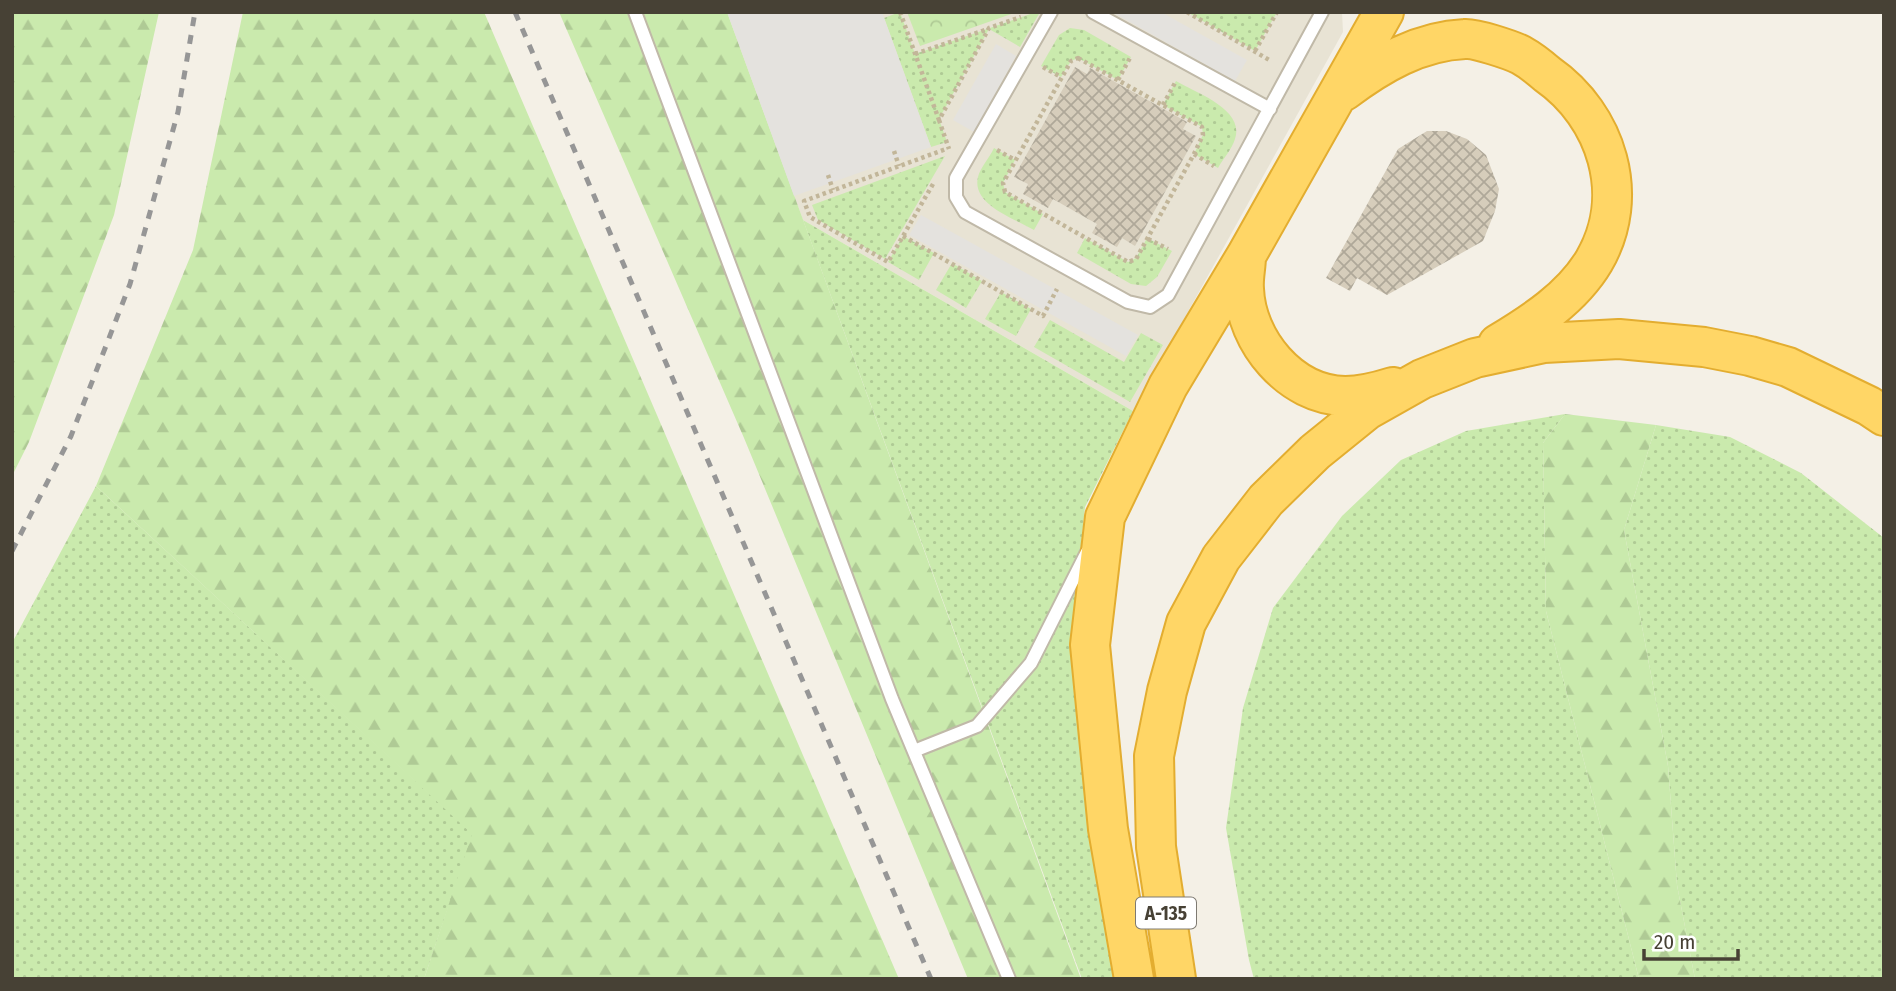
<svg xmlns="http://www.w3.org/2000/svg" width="1896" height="991" font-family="'Fira Sans Condensed',sans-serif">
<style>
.residential{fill:#e8e3d4}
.grass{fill:url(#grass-dots)}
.forest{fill:url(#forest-firs)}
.park{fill:url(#park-crowns)}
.parking{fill:#e4e2de}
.building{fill:url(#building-cross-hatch)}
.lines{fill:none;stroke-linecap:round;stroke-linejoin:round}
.lane-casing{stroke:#c0b9a8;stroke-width:16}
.highway-casing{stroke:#e3ad30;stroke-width:42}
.path{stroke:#c2b699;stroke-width:4.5;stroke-dasharray:3.5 3.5;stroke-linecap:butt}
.lane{stroke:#fff;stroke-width:12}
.highway{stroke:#ffd666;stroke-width:38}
.rail{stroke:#969696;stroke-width:5;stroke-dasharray:9 9;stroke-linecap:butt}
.labels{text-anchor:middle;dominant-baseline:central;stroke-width:6;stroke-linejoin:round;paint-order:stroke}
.shield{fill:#fff;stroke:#7e7a72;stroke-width:2}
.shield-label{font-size:19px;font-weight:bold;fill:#474135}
</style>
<defs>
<pattern id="grass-dots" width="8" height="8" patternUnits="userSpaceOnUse" patternTransform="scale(1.75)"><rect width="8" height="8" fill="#caeaad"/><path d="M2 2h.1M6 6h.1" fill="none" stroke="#afca95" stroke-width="1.8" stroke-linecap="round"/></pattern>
<pattern id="forest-firs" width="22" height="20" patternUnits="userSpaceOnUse" patternTransform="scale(1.75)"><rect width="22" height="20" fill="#caeaad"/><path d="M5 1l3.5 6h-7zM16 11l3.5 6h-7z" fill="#afca95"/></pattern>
<pattern id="park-crowns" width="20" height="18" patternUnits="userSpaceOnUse" patternTransform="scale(1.75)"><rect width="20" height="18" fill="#caeaad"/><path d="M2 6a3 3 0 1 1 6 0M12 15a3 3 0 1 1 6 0" fill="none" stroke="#afca95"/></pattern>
<pattern id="building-cross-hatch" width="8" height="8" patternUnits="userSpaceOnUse" patternTransform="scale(1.75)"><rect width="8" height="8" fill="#d6cdbb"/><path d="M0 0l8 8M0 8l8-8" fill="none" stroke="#afa899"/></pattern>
</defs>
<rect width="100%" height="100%" fill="#f4f0e6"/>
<!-- residential -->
<path class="residential" d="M727 12H1342L1343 32 1133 411 803 220Z"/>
<!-- grass -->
<path class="grass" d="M900 12 915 54 1036 12H1040L1020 47 989 29 939 119 947 142 931 147 884 18Z
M1187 12H1277L1255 51Z
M1070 28 1084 30 1131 57 1118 80 1078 58 1071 61 1061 77 1041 66 1059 35Z
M1176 81C1196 93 1245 109 1235 139 1232 149 1223 159 1218 168L1194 154 1203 135 1202 127 1163 105Z
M994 148 1015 160 1003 183 1005 192 1043 214 1034 230C1016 219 971 205 978 177 980 168 990 157 994 148Z
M945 156 885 259 818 220 812 205Z
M803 220 1133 411 1085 507 1071 642 1092 835 1117 979H1082Z
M903 236 934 253 919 280 888 262Z
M1085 238 1128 262 1136 258 1147 238 1172 251 1157 277 1146 286 1131 284 1077 253Z
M952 263 982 281 966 308 936 290Z
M1001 292 1031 309 1016 336 985 319Z
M1050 320 1124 362 1141 333 1163 345 1130 402 1034 347Z
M1565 414 1543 443 1546 611 1639 979H1254L1249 960 1226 828 1243 708 1273 608 1342 516 1401 460 1466 431Z
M1656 425 1730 437 1801 473 1884 538V979H1695L1677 885 1668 766 1624 530Z
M96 486 473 834 424 979H12V643Z"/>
<!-- forest -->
<path class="forest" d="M12 12H159L114 215 29 442 12 476Z
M243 12H484L899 979H424L472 834 96 486 193 250Z
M559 12H727L1081 979H968L744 438Z
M1565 414 1656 425 1624 530 1668 766 1677 885 1695 979H1639L1546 611 1543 443Z"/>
<!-- park -->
<path class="park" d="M907 12H1017L920 46Z"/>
<!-- parking -->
<path class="parking" d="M727 12H882L931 147 794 196Z
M1112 12H1161L1247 60 1235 81Z
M996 44 1016 56 974 132 953 120Z
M921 215 1138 335 1126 356 909 235Z"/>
<!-- building -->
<path class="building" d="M1075 67 1087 74 1090 68 1187 122 1183 129 1196 136 1135 246 1122 238 1117 247 1092 233 1097 224 1053 199 1048 208 1023 194 1028 184 1014 177Z
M1427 131H1446L1467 139 1486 155 1499 189 1495 211 1483 241 1387 295 1357 278 1350 291 1326 278 1398 149Z"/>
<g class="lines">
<!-- lane casing -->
<g class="lane-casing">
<path id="lane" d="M635 12 892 699 1009 979
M1051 12 956 178V197L965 212 1128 302 1150 307 1168 295 1322 12
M1093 12 1270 109
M914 751 977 726 1031 663 1087 552"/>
</g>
<!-- highway casing -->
<g class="highway-casing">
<path id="highway" d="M1344 91C1380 64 1419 41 1465 39 1475 38 1511 50 1521 55 1530 60 1539 67 1547 74 1607 116 1632 196 1594 261 1572 298 1533 323 1498 344
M1246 256C1246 267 1243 278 1244 289 1246 341 1290 395 1345 396 1362 396 1377 392 1393 387
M1134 979 1108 829 1090 645 1105 517 1168 386 1246 256 1384 12
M1176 979 1156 847 1154 756 1167 691 1186 623 1221 558 1266 500 1315 452 1367 410 1422 379 1475 358 1544 343 1619 339 1704 347 1750 356 1788 367 1869 406 1884 416"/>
</g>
<!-- path -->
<path class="path" d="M900 12 939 120 989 28 1021 17
M1187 12 1271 61
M1255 51 1277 12
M915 54 988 29
M1078 58 1202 127 1203 135 1194 154 1136 259 1128 262 1005 192 1003 183 1071 61Z
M1043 67 1061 77
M1118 80 1131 56
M1163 105 1176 81
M939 120 949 149
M997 150 1015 160
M894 151 899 166
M1194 154 1214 166
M828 175 833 190
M933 184 888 262 810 217 804 201 946 149
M903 236 1043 316 1057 289
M1148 239 1168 249"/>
<!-- lane -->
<use href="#lane" class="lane"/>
<!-- highway -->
<use href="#highway" class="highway"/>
<!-- rail -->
<path class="rail" d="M515 12 931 979
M12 551 71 436 130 284 178 112 195 12"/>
</g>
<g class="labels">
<!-- shield labels -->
<rect class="shield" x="1136" y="897.5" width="60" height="31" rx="5"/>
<g class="shield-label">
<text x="1166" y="913">А-135</text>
</g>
</g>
<!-- border -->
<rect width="1896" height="991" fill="none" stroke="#474135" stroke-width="28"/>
<!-- scale -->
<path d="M1644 949v10h94v-10" fill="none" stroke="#474135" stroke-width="3.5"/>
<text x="1654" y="949" font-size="21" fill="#474135" stroke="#ffffff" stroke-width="5" paint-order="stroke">20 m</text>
</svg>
